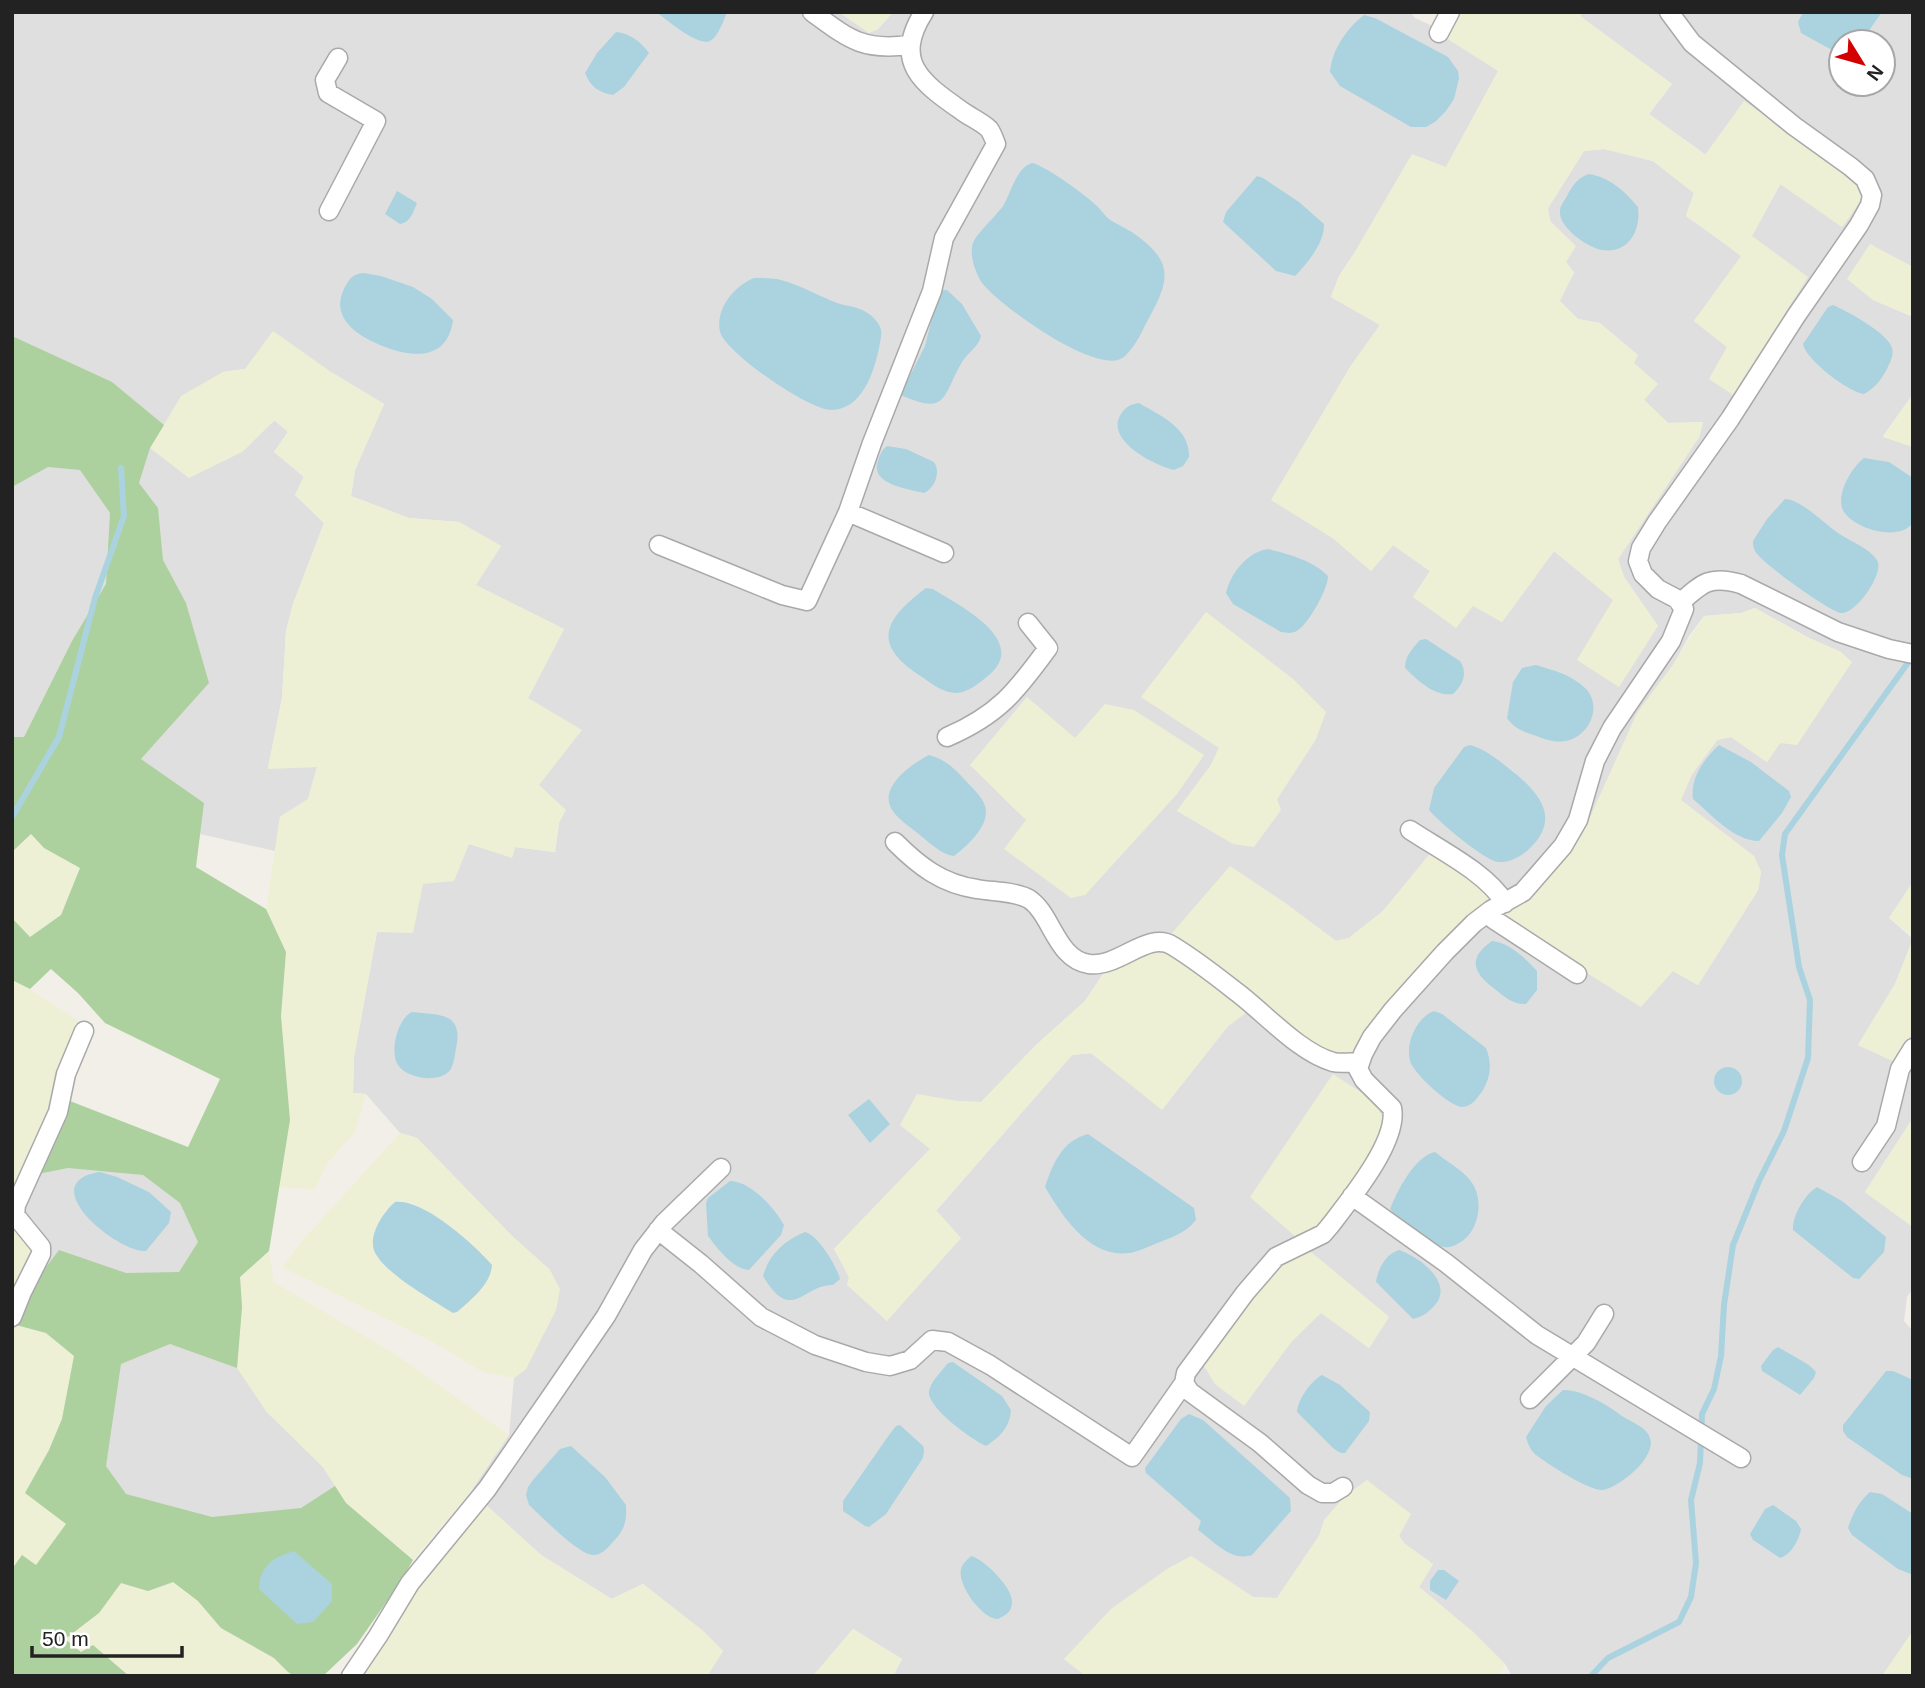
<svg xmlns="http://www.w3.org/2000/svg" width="1925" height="1688" font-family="Helvetica,sans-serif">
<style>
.residential{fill:#e0dfdf;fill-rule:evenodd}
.farmland{fill:#eef0d5;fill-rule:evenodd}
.forest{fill:#add19e}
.water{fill:#aad3df}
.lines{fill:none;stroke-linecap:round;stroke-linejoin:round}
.stream{stroke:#aad3df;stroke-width:6}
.street-casing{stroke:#a9a9a9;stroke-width:21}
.street{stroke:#fff;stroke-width:18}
</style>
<rect width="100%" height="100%" fill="#f2efe9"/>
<!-- residential -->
<path class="residential" d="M12 12H839L869 33 878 29 893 12H1410L1415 18 1435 27 1444 36 1499 70 1446 167 1353 255 1339 276 1331 297 1380 325 1350 367 1334 539 1371 571 1393 545 1430 571 1413 597 1473 605 1502 622 1554 551 1614 600 1658 626 1624 577 1618 559 1699 437 1703 422 1668 423 1644 400 1634 363 1600 323 1578 319 1559 301 1574 273 1566 262 1559 231 1550 221 1548 208 1584 151 1604 149 1653 161 1694 193 1686 216 1742 256 1694 321 1727 347 1733 395 1752 236 1781 183 1842 227 1859 203 1706 155 1649 114 1672 84 1580 16 1582 12H1913V267L1870 245 1873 300 1913 317V394L1883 436 1913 447V882L1889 918 1913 939 1895 984 1858 1045 1893 1061 1913 1032V1062L1909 1068 1913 1073V1118L1865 1192 1913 1227V1289L1907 1297 1904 1321 1913 1331V1631L1882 1676H1512L1505 1664 1473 1632 1419 1587 1433 1564 1405 1544 1399 1536 1345 1496 1325 1520 1319 1536 1277 1598 1253 1597 1191 1556 1064 1659 1086 1676H896L895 1672 902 1659 853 1629 813 1676H707L723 1651 703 1631 643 1584 612 1599 541 1555 485 1504 473 1488 509 1435 514 1378 526 1369 550 1270 512 1236 417 1138 400 1133 366 1094 353 1093 354 1057 377 932 423 884 469 844 512 857 515 847 555 852 559 823 539 786 528 698 564 629 475 585 501 546 459 522 409 518 351 496 355 470 384 404 331 372 245 369 223 372 242 452 274 420 288 432 274 452 304 477 295 495 324 523 293 604 286 631 282 698 268 768 317 767 308 799 280 817 275 851 12 791ZM1841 42H1883V84H1841ZM1755 608 1809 638 1841 652 1767 762 1731 737 1717 740 1692 774 1680 800 1753 856 1761 872 1758 890 1698 985 1673 971 1499 914 1520 904 1536 892 1567 853 1587 824 1689 636 1704 616 1741 613ZM1316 739 1277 799 1177 811 1211 765 1219 748ZM1027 820 1100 876 1085 895 1005 849ZM1432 852 1486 905 1458 925 1381 1014 1259 1003 1228 1026 1162 1109 1091 1053 1072 1055 936 1211 887 1321 848 1285 849 1277 834 1249 930 1149 958 1101 981 1102 1036 1045 1085 1001 1105 971 1161 946 1230 867 1285 903 1336 941 1349 938 1383 911ZM1306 1248 1389 1317 1369 1348 1321 1312 1291 1342 1244 1406 1248 1304 1273 1269Z
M52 1105 200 1154 269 1251 240 1277 266 1411 323 1467 346 1503 413 1560 356 1642 294 1676 288 1672 65 1639 129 1676H12V1569L22 1555 46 1333 12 1323V1197Z"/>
<!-- farmland -->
<path class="farmland" d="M839 12H893L878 29 869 33Z
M1456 12H1582L1580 16 1672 84 1649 114 1705 155 1744 101 1807 145 1856 185 1862 193 1859 203 1842 227 1780 184 1752 236 1808 277 1733 395 1709 379 1727 347 1694 321 1741 256 1686 215 1694 193 1653 161 1604 149 1584 151 1548 208 1550 221 1576 246 1566 262 1574 272 1560 301 1578 319 1600 323 1638 355 1634 363 1658 384 1644 400 1668 423 1703 422 1699 437 1618 559 1624 577 1658 626 1619 687 1577 660 1613 600 1554 551 1502 622 1473 606 1456 628 1413 597 1430 571 1393 545 1371 571 1334 539 1271 500 1350 367 1380 325 1331 297 1339 276 1353 255 1412 154 1446 167 1498 71 1443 36Z
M1870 244 1913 267V316L1873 300 1847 279Z
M273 331 331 372 384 404 355 470 351 496 409 518 459 522 501 546 476 585 564 629 528 698 582 730 539 785 566 810 559 823 555 852 515 847 512 858 469 844 454 881 423 884 413 933 377 932 354 1057 353 1093 366 1094 355 1132 328 1162 315 1189 279 1187 290 1120 281 1016 286 952 266 909 280 817 308 799 317 767 268 769 282 698 286 631 293 604 324 523 295 495 304 476 274 452 288 432 275 420 242 452 189 478 150 448 181 396 223 372 245 369Z
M1913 394V447L1883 437Z
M1755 608 1809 638 1841 652 1852 662 1797 745 1780 743 1767 762 1731 737 1717 740 1692 774 1681 800 1754 856 1761 872 1758 890 1698 985 1673 971 1641 1007 1500 918 1499 914 1520 904 1536 892 1567 853 1587 824 1637 713 1672 666 1704 616 1741 613Z
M1206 612 1293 679 1326 712 1316 739 1277 799 1281 810 1254 847 1233 844 1177 811 1211 765 1219 748 1141 697Z
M1027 697 1075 738 1105 704 1134 710 1204 755 1177 794 1085 895 1071 898 1004 849 1026 820 970 765Z
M31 834 44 848 80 868 61 915 30 937 12 918V852Z
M1432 851 1458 867 1491 894 1490 900 1458 925 1381 1014 1353 1051 1345 1055 1319 1047 1259 1003 1228 1026 1162 1110 1091 1053 1072 1055 936 1210 961 1238 887 1321 847 1285 849 1276 834 1249 930 1149 900 1125 917 1094 958 1101 981 1102 1036 1045 1085 1001 1105 971 1161 946 1230 866 1285 903 1336 941 1349 938 1383 911Z
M1913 882V937L1889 918Z
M1913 939V1032L1893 1061 1858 1045 1895 984Z
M12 980 30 989 80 1022 55 1080 52 1105 12 1197Z
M1333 1074 1362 1093 1377 1106 1385 1122 1374 1150 1327 1221 1308 1234 1296 1237 1250 1197Z
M1913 1118V1227L1865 1192Z
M400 1133 417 1138 512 1236 550 1270 560 1289 556 1310 526 1369 514 1378 483 1372 431 1341 282 1267 302 1241ZM395 1202H409L419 1206 483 1254 490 1274 480 1290 457 1312 453 1313 408 1284 378 1258 373 1244 376 1230 385 1211Z
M12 1220 35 1251 12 1305Z
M1306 1248 1389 1317 1369 1348 1321 1313 1291 1342 1244 1406 1215 1384 1204 1366 1206 1356 1273 1269Z
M269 1251 274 1282 395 1354 509 1435 467 1496 413 1560 346 1503 323 1467 266 1411 237 1368 242 1307 240 1277Z
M16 1325 46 1333 74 1356 62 1419 49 1450 66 1524 36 1566 22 1555 12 1569V1334Z
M1367 1480 1411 1514 1399 1536 1405 1544 1433 1564 1419 1587 1473 1632 1505 1664 1499 1676H1086L1064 1659 1111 1609 1167 1569 1191 1556 1253 1597 1277 1598 1319 1536 1324 1520 1345 1496Z
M485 1504 541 1555 611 1599 643 1584 703 1631 723 1651 707 1676H360L405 1601Z
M174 1582 198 1601 221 1628 274 1658 294 1676H129L93 1645 81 1652 65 1639 99 1613 121 1583 148 1591Z
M853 1629 902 1659 895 1672 896 1676H813Z
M1913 1631V1676H1882Z"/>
<!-- forest -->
<path class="forest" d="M12 336 112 382 164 425 150 448 139 483 158 508 163 560 186 603 209 683 141 759 204 803 196 867 266 909 286 952 281 1016 290 1120 269 1251 240 1277 242 1307 237 1368 170 1344 121 1364 106 1466 126 1494 212 1517 301 1508 335 1486 346 1503 413 1560 401 1581 357 1644 323 1676H294L288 1672 274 1658 221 1628 198 1601 173 1582 148 1591 121 1583 99 1613 65 1639 81 1652 93 1645 129 1676H12V1569L22 1555 36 1565 66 1524 25 1493 49 1450 62 1419 74 1356 46 1333 16 1325 34 1283 59 1250 126 1273 179 1272 198 1242 180 1203 143 1175 68 1168 38 1174 70 1101 188 1147 220 1079 105 1023 78 993 51 969 30 989 12 980V918L30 937 61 915 80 868 44 848 31 834 12 852V737H24L72 641 106 584 110 513 80 470 48 467 12 487Z"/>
<!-- water -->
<path class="water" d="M656 12H727C724 20 718 37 710 41 698 47 666 19 656 12Z
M1803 12H1882L1861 42H1841V55L1801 33 1798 22Z
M1364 15 1375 18 1448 57 1458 71 1459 78 1454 99 1446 111 1435 122 1426 127H1411L1340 86 1330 72C1332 50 1346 29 1364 15Z
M616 32C630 33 641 42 649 53L624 87 613 95C599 93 590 86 585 73L597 53Z
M1032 163C1046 166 1087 196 1098 207 1102 211 1104 215 1109 219 1117 225 1127 228 1136 235 1173 262 1170 279 1150 316 1143 329 1136 346 1125 356 1101 380 999 305 982 283 975 272 969 255 973 243 976 234 996 216 1003 206 1011 193 1016 168 1032 163Z
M1589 174C1609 177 1626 192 1638 207 1641 230 1629 254 1602 250 1588 248 1558 227 1560 211 1560 206 1564 201 1567 196 1572 186 1578 177 1589 174Z
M1257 176 1263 178 1299 202 1324 224C1325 242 1307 264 1295 276L1276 271 1223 222 1226 212Z
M397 191 417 203C413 212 411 222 400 224L385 214Z
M364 273 381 276 413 287 432 299 453 320C448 360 414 358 385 347 361 338 329 320 344 289 349 279 352 274 364 273Z
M754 278C763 278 772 278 781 280 801 285 820 297 840 304 849 306 858 307 866 312 870 314 878 321 880 327 883 333 880 341 879 348 874 372 862 410 831 410 809 410 726 353 720 332 715 309 734 286 754 278Z
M939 290H947L962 304 981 336C978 348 968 352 962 362 941 399 948 415 900 395L925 346Z
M1833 305C1847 311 1888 333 1892 348 1894 356 1890 362 1887 369 1881 380 1875 388 1864 394 1848 392 1806 360 1803 344L1828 307Z
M1139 403C1161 416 1190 428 1189 457L1183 466 1174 470C1154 465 1104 440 1121 414 1125 407 1131 404 1139 403Z
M887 446 906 449 934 462C941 472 935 488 924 493 908 489 869 484 878 461 880 455 881 451 887 446Z
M1864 458 1889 462 1913 478V523C1898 542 1855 529 1844 512 1834 496 1852 467 1864 458Z
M1785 499C1800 499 1824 523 1838 533 1850 541 1869 548 1877 560 1885 573 1856 614 1841 613 1830 612 1760 562 1755 551 1753 548 1753 544 1753 541L1767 519Z
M1268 549C1289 554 1314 561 1328 576 1328 589 1309 623 1298 630 1293 634 1287 633 1281 632L1233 604 1226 593C1231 573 1247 552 1268 549Z
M926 588 933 589C958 605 1030 640 989 675 981 682 967 693 956 693 944 693 932 684 922 677 871 645 883 620 926 588Z
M1426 639 1460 661C1468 673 1463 685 1453 694 1435 697 1417 680 1405 668 1405 656 1412 649 1420 640Z
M1536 665C1553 670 1572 675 1585 688 1603 705 1590 737 1565 741 1554 743 1544 739 1534 735 1523 732 1514 728 1507 718L1513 682 1522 668Z
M1470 745C1484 749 1496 758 1507 767 1537 790 1564 817 1528 850 1520 857 1509 863 1498 862 1484 860 1439 822 1429 810L1434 788 1464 747Z
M1719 745 1751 762 1789 791 1791 797 1782 813 1759 841C1734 841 1711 814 1693 799 1690 778 1704 759 1719 745Z
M929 755C945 759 954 768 965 780 972 788 982 796 985 806 991 825 967 846 954 856 941 854 931 844 921 836 913 829 902 822 895 814 874 790 910 765 929 755Z
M1492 941C1509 942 1526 959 1537 971V990L1526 1004C1513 1005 1505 997 1496 990 1474 974 1466 959 1492 941Z
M1434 1011 1442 1014 1486 1048C1492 1063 1491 1076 1483 1090 1478 1097 1472 1107 1462 1107 1449 1106 1414 1074 1410 1061 1405 1043 1417 1017 1434 1011Z
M412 1012C439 1015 464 1012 456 1048 455 1054 454 1063 451 1069 441 1084 407 1079 398 1065 389 1051 398 1018 412 1012Z
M1714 1081a14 14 0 1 1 28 0a14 14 0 1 1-28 0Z
M869 1099 890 1124 870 1143 848 1115Z
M1088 1134 1194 1208 1196 1220C1186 1233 1170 1238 1155 1244 1147 1247 1138 1252 1129 1253 1089 1258 1063 1217 1045 1187 1053 1163 1062 1141 1088 1134Z
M1435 1152C1446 1161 1461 1169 1470 1180 1487 1201 1478 1241 1449 1247 1434 1250 1399 1220 1390 1209 1397 1191 1415 1156 1435 1152Z
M100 1172 117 1177 149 1192 171 1212 169 1223 146 1251C116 1252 32 1182 100 1172Z
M730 1181C750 1181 775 1208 784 1225L781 1235 749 1270C733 1269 717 1248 708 1236L706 1203 708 1198Z
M1817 1187 1842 1201 1886 1237 1884 1252 1859 1279 1853 1278 1793 1230C1792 1216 1805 1194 1817 1187Z
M395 1202C423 1198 475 1245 492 1265 491 1284 471 1300 457 1312L453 1313C432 1300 390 1276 377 1256 365 1240 382 1213 395 1202Z
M805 1232C818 1235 837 1266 840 1279L833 1285C803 1284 792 1325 763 1276 769 1254 785 1240 805 1232Z
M1399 1250C1420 1257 1454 1283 1435 1305 1429 1312 1422 1317 1413 1319L1376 1282C1378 1268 1386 1254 1399 1250Z
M1778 1347 1809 1365 1816 1372 1814 1378 1800 1395 1762 1371 1761 1366 1773 1350Z
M953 1362 1002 1396 1011 1410C1010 1427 1000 1437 986 1446 972 1440 926 1407 929 1391 931 1381 942 1371 948 1363Z
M1886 1371H1893L1913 1380V1479L1902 1475 1847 1437 1843 1431V1425Z
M1322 1375 1340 1385 1370 1412 1369 1421 1345 1453H1341L1334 1449 1297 1412C1298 1399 1311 1381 1322 1375Z
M1563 1390C1581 1389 1608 1405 1622 1416 1631 1422 1647 1427 1650 1438 1657 1457 1620 1487 1603 1490 1589 1491 1548 1464 1536 1455 1531 1451 1528 1444 1526 1437L1546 1406Z
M1189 1414 1203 1420 1290 1498 1291 1511 1252 1555C1231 1562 1215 1542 1198 1530L1201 1521 1146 1473 1145 1468 1181 1419Z
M900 1425 923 1446 924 1450 923 1458 886 1514 869 1527 865 1526 843 1511V1501L889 1435 896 1426Z
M571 1446 605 1477 626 1505C627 1523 624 1531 611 1544 606 1550 601 1555 593 1555 579 1555 541 1516 529 1505L526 1495 528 1487 533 1480 560 1449Z
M1870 1492 1882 1494 1913 1514V1575L1898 1569 1852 1535 1848 1528C1852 1515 1859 1501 1870 1492Z
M1773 1505 1796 1521 1801 1529C1799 1540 1791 1555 1780 1558L1753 1540 1750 1534 1765 1509Z
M294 1551 332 1584V1601L313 1622 297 1624 259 1589C260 1566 273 1557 294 1551Z
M971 1556C984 1559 1013 1588 1012 1602 1012 1612 1006 1615 998 1619 982 1619 957 1585 961 1569 962 1564 967 1560 971 1556Z
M1438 1570H1444L1459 1581 1446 1600 1430 1590V1581Z"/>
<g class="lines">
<!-- stream -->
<path class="stream" d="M12 817 59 737 95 598 124 516 121 468
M1591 1676 1608 1658 1679 1622 1691 1597 1696 1563 1691 1500 1700 1463 1702 1414 1714 1389 1721 1356 1724 1305 1733 1245 1759 1181 1784 1131 1808 1058 1810 1000 1799 967 1782 855 1785 834 1912 657"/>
<!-- street casing -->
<g class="street-casing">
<path id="street" d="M812 12C849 39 862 51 909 45
M1439 33 1450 12
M329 211 376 121 328 93 325 80 338 58
M848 512 944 553
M659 545 782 595 807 601 848 512 872 443 932 291 944 238 996 144C994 139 992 133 989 129 982 122 970 117 962 111 922 83 892 62 924 12
M1680 603C1702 583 1710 575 1741 584L1838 632 1889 649 1913 654
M947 737C998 715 1016 692 1048 648L1028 623
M1410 830C1440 850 1487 873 1505 903
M895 842C919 866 942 884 977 889 993 892 1014 891 1029 899 1052 914 1056 959 1089 964 1119 968 1148 930 1173 946 1194 959 1215 975 1234 990 1263 1011 1298 1052 1333 1062 1341 1064 1351 1062 1360 1062
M1487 913 1493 919 1577 974
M1862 1162 1886 1126 1900 1069 1913 1048
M1352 1196 1446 1263 1537 1335 1741 1458
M658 1230 701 1264 761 1317 815 1345 866 1362 890 1366 910 1360 932 1340 948 1342 990 1365 1132 1457 1184 1383
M12 1317 22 1292 41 1254V1247L15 1215 16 1205 58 1112 66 1074 84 1031
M1530 1399 1586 1343 1604 1314
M1343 1487 1333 1493H1322L1308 1485 1260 1443 1190 1392 1184 1383 1186 1373 1245 1293 1276 1257 1323 1234 1329 1227C1349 1201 1399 1141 1392 1108L1364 1080 1358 1069 1363 1054 1372 1037 1393 1010 1445 952 1474 923 1491 910 1523 892 1563 846 1578 820 1595 761 1612 728 1671 641 1684 609 1677 599 1658 589 1643 574 1638 561 1641 548 1657 522 1730 419 1796 316 1859 225 1870 205 1872 195 1865 179 1851 167 1794 126 1692 43 1669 12
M351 1676 378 1636 410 1583 487 1489 552 1395 606 1316 643 1250 664 1223 721 1168"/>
</g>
<!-- street -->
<use href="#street" class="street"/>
</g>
<!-- border -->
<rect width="1925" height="1688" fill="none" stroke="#222222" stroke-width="28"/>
<!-- north arrow -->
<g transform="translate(1862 63) rotate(127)"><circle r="33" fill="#ffffff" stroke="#a7a7a7" stroke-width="2"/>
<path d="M0-5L12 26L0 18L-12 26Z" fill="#d40000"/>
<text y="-10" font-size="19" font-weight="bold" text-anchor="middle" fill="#222222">N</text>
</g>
<!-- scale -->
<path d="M32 1646v10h150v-10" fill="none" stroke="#222222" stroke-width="3.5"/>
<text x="42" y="1646" font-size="21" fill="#222222" stroke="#ffffff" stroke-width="5" paint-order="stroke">50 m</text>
</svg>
